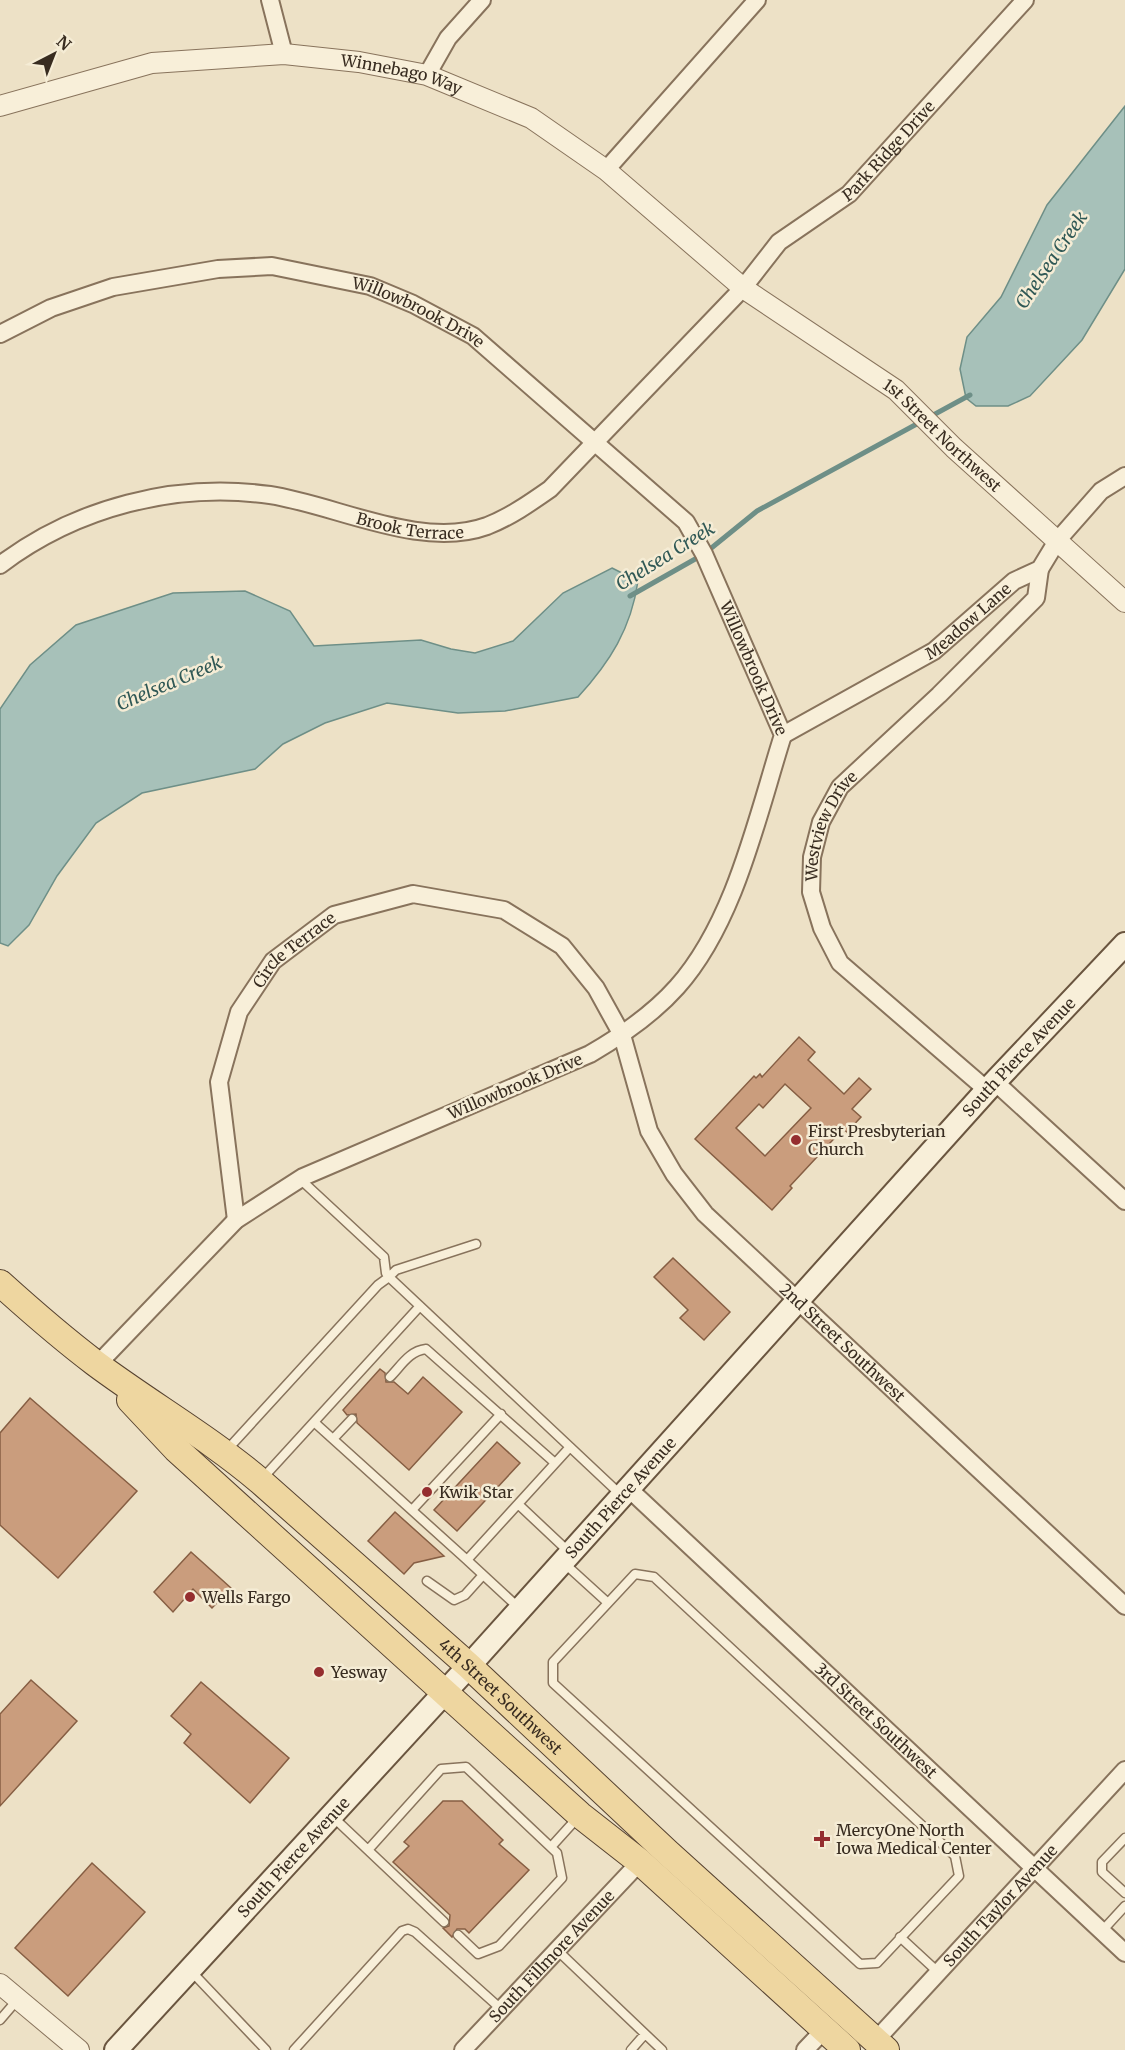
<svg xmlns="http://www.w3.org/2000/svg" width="1125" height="2050" font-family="Merriweather,serif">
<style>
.water{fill:#a7c1b9;stroke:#6e8f87;stroke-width:1.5}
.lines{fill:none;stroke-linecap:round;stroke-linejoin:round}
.stream{stroke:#6e8f87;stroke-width:5}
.building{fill:#ca9d7d;stroke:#865e43;stroke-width:1.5;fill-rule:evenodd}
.service-casing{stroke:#88735c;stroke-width:11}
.minor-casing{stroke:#88735c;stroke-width:20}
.tertiary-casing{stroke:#88735c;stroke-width:22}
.secondary-casing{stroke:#6a553f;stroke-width:26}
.primary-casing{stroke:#564230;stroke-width:28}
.service{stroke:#f8efd9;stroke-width:8}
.minor{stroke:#f8efd9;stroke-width:16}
.tertiary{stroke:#f8efd9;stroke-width:20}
.secondary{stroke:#f8efd9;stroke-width:22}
.primary{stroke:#eed6a0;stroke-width:26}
.poi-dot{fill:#952e2f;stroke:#f5ecd5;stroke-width:2}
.labels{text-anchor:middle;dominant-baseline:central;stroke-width:5;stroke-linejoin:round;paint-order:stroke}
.street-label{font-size:16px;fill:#382c20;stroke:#f5ecd5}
.poi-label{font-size:16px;fill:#382c20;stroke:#f5ecd5;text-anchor:start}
.water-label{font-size:18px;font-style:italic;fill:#2f5855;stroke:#f5ecd5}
</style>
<rect width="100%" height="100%" fill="#ede1c6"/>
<!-- water -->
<path class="water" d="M1125 106V269L1082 340 1030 396 1008 406H976L966 398 960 369 967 337 1001 297 1047 205Z
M612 568 638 581C631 629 610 662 578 697L505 711 458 713 387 703 325 723 283 744 255 769 142 793 96 823 57 876 29 925 8 946 0 943V709L30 665 76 625 173 593 245 591 290 611 314 646 421 640 451 649 475 653 513 641 563 593Z"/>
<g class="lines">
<!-- stream -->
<path class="stream" d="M630 596 704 554 757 511 970 395"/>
</g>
<!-- building -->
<path class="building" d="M799 1037 815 1052 808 1060 844 1094 859 1078 871 1089 852 1109 861 1117 847 1132 843 1129 790 1186 792 1188 772 1210 695 1139 754 1076 756 1078 760 1074 762 1077ZM785 1084 811 1108 765 1156 736 1128 759 1104 763 1108Z
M673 1258 730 1312 704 1340 680 1318 688 1310 654 1277Z
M380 1369 385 1373 386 1382H394L408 1394 423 1377 462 1412 409 1470 357 1423 356 1414 347 1415 343 1410Z
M30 1398 137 1491 58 1578 0 1525V1433Z
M497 1442 520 1463 457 1531 434 1510Z
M395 1512 444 1556 414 1563 404 1574 368 1541Z
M191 1552 231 1588 212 1608 193 1589 173 1612 154 1592Z
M31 1680 77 1721 0 1806V1714Z
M201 1682 289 1758 250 1803 184 1743 191 1734 171 1716Z
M443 1801H462L503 1840 499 1844 529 1870 469 1933 465 1929H457L452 1937 443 1928 449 1926 450 1915 393 1862 409 1846 404 1842Z
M92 1863 145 1912 68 1996 15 1948Z"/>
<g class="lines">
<!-- service casing -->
<g class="service-casing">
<path id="service" d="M476 1244 396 1270 389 1277 570 1447
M390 1377C401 1366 409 1351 426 1349L555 1463
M314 1422 420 1306
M333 1439 352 1419
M226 1451 378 1285 389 1277 386 1273 384 1257 300 1179
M261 1480 314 1422 467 1560
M518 1504 467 1560 519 1608
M412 1510 501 1414
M569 1552 518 1504 570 1447 621 1495
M564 1563 608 1603
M635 1574 654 1577 955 1856 959 1876 877 1963 860 1964 553 1683V1662Z
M427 1581 454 1600 465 1595 483 1575
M333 1817 444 1922
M1125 1838 1102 1862V1872L1125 1893
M551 1847 579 1816
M368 1850 441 1769 466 1767 557 1853 562 1878 499 1946 478 1954 458 1935
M1102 1931 1125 1906
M900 1937 939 1973
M557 1950 662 2050
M190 1970 266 2050
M0 2020 18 1999
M294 2050 402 1931 408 1929 415 1932 501 2009
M631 2050 645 2034"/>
</g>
<!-- minor casing -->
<g class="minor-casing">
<g id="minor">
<path d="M270 0 284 54"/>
<path d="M427 75 448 38 482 0"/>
<path d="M606 170 757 0"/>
<path id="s1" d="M0 334 51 308 113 287 218 269 272 266 370 286 413 304 473 336 686 522 704 554 783 735C757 817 735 922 677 987 653 1014 621 1036 590 1054L303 1177 236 1220 97 1365"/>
<path id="s2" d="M0 565C77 507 175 482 270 495 336 505 421 550 487 526 510 517 530 503 550 489L743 288 779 242 849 194 1025 0"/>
<path id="s3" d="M783 735 934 651 1014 581 1040 569 1057 541 1101 491 1125 476"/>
<path d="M995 1082 1125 1201"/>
<path id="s4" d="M987 1090 840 963 822 928 811 892 812 857 821 822 840 787 939 695 1036 598 1040 569"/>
<path id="s5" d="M236 1220 219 1082 239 1012 273 961 334 915 413 894 504 910 562 946 596 988 622 1035 649 1131 674 1174 705 1214 1125 1606"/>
<path id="s6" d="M628 1488 1125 1953"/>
<path id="s7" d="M876 2040 1125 1770"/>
<path id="s8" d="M463 2050 640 1862"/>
<path d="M805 2050 824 2030"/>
</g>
</g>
<!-- tertiary casing -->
<g class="tertiary-casing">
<g id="tertiary">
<path id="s9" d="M0 106 152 63 284 54 359 62 427 75 531 118 606 170 743 288 896 390 954 448 1125 602"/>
<path d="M0 1984 79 2050"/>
</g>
</g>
<!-- secondary casing -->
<g class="secondary-casing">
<g id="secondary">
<path id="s10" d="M116 2050 469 1666 987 1090 1125 944"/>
</g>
</g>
<!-- primary casing -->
<g class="primary-casing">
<g id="primary">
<path id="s11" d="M0 1283C31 1311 62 1338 95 1363 150 1404 208 1437 260 1481L469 1666 667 1852 886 2050"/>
<path d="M130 1400 176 1449 580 1815 640 1862 847 2050"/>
</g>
</g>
<!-- service -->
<use href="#service" class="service"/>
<!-- minor -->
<use href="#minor" class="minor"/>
<!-- tertiary -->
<use href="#tertiary" class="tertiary"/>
<!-- secondary -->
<use href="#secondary" class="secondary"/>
<!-- primary -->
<use href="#primary" class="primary"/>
</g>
<!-- markers -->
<g class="poi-dot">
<circle cx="796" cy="1140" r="6"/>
<circle cx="427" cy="1492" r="6"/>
<circle cx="190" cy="1597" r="6"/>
<circle cx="319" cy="1672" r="6"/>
<path d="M819 1830h6v6h6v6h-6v6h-6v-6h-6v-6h6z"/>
</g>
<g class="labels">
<!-- street labels -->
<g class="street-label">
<text stroke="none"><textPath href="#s9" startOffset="410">Winnebago Way</textPath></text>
<text stroke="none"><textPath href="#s2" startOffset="1062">Park Ridge Drive</textPath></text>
<text stroke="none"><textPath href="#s1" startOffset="438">Willowbrook Drive</textPath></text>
<text stroke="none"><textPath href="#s9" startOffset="1068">1st Street Northwest</textPath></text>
<text stroke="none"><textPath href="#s2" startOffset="430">Brook Terrace</textPath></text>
<text stroke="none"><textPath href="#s3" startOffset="218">Meadow Lane</textPath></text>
<text stroke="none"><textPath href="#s1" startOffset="942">Willowbrook Drive</textPath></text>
<text stroke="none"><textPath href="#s4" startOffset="342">Westview Drive</textPath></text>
<text stroke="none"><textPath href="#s5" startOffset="296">Circle Terrace</textPath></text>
<text stroke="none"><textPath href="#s10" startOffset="1342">South Pierce Avenue</textPath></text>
<text transform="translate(515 1086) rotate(-23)">Willowbrook Drive</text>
<text stroke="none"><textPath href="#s5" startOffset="1088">2nd Street Southwest</textPath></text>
<text stroke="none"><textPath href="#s10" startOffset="748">South Pierce Avenue</textPath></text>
<text stroke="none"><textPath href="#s11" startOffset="650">4th Street Southwest</textPath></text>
<text stroke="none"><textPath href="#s6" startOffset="340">3rd Street Southwest</textPath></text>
<text stroke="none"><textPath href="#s10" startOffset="262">South Pierce Avenue</textPath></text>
<text stroke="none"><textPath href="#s7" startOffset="183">South Taylor Avenue</textPath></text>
<text stroke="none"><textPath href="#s8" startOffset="129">South Fillmore Avenue</textPath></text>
</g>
<!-- poi labels -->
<g class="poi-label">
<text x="808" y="1131">First Presbyterian<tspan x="808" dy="18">Church</tspan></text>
<text x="439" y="1492">Kwik Star</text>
<text x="202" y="1597">Wells Fargo</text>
<text x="331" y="1672">Yesway</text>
<text x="836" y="1830">MercyOne North<tspan x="836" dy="18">Iowa Medical Center</tspan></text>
</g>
<!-- water labels -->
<g class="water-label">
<text transform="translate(1051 260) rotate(-56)">Chelsea Creek</text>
<text transform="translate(665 556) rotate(-32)">Chelsea Creek</text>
<text transform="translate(169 683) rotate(-23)">Chelsea Creek</text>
</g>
</g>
<!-- north arrow -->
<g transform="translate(54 54) rotate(42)" stroke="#f5ecd5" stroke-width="4.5" paint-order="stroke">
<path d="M0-4.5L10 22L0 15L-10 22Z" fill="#382c20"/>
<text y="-9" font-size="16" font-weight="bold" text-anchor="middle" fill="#382c20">N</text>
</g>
</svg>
